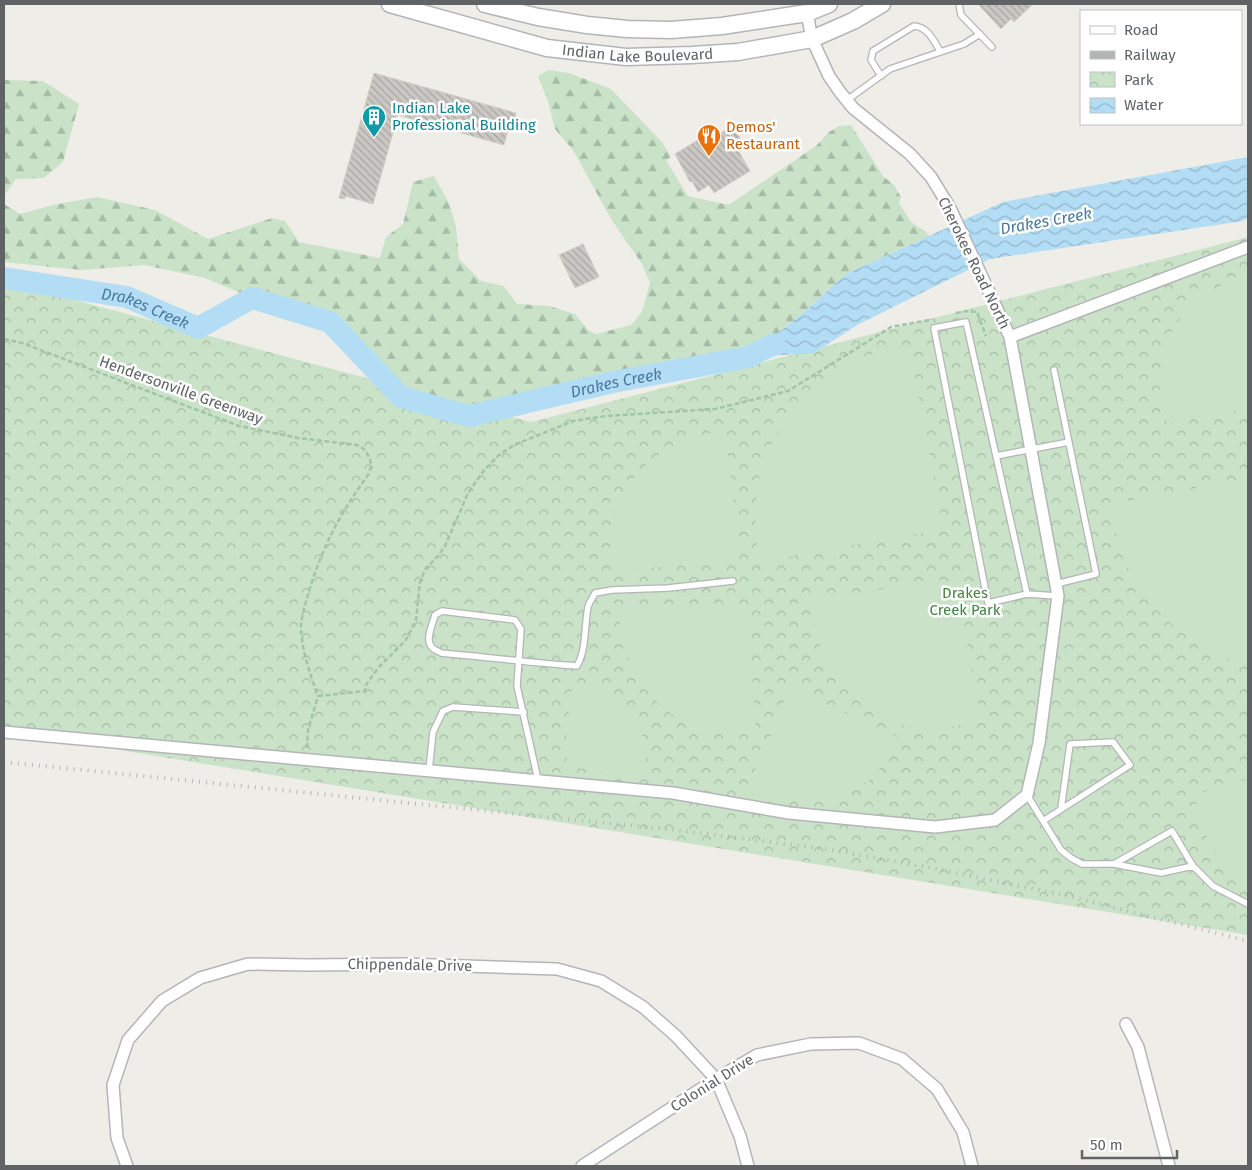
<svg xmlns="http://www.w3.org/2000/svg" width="1252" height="1170" font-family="'Fira Sans',sans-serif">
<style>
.forest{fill:url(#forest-firs)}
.park{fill:url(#park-crowns)}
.pitch{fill:#cae3c8}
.water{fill:url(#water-waves)}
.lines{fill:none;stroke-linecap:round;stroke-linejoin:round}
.river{stroke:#b2ddf5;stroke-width:22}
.building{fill:url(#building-back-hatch);stroke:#d3cec7}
.lane-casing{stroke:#b3b5b8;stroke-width:8}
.street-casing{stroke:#b3b5b8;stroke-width:14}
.secondary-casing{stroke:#b2b5b8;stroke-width:19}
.path{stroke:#a2c4a9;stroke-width:2.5;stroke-dasharray:5 2.5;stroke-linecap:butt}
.lane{stroke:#fff;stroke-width:5.5}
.street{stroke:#fff;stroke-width:11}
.secondary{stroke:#fff;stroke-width:16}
.rail{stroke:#b3b4b4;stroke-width:4;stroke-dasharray:1 6;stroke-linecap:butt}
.labels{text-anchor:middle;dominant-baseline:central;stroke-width:5;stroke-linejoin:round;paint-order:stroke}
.street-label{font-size:15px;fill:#5f6366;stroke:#fff}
.culture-label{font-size:15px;fill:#0d838f;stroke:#fff;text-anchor:start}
.food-label{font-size:15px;fill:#c56008;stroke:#fff;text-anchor:start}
.park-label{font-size:15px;fill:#438341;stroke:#fff}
.water-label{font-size:16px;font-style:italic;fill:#4c7a9d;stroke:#fff}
</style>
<defs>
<pattern id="forest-firs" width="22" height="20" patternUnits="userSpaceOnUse" patternTransform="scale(1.25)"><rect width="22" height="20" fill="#cae3c8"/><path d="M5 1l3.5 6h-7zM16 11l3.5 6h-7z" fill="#a7bca6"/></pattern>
<pattern id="park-crowns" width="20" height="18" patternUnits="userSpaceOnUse" patternTransform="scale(1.25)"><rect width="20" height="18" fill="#cae3c8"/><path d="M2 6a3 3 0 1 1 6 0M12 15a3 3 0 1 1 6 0" fill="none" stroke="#a7bca6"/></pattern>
<pattern id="water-waves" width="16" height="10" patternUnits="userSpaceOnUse" patternTransform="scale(1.25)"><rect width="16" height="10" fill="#b2ddf5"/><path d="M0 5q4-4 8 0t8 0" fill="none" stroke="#94b7ca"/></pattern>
<pattern id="building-back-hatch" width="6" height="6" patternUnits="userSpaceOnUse" patternTransform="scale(1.25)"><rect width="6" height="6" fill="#cbc8c4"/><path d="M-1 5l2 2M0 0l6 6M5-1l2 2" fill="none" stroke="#a8a6a3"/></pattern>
</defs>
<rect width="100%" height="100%" fill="#efede8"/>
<!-- forest -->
<path class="forest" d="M549 70 569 73 611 89 662 142 671 157 666 160 688 196 724 204H730L816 146 829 132 839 126 851 125 883 176 894 185 901 197 899 203 911 222 925 231 929 236 846 274 803 313 748 357 613 382 469 416 401 397 330 322 252 298 205 278 144 265 81 270 4 262V204L20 214 53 205 97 197 155 210 208 239 272 218 285 221 299 242 380 258 386 237 403 224 413 182 434 176 449 203 456 226 459 259 481 281 504 286 517 304 549 306 575 314 588 330 596 334 631 325 642 312 650 283 642 264 611 219 573 150 555 129 548 101 538 76Z
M4 80 43 81 79 104 63 162 44 178 16 179 4 196Z"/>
<!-- park -->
<path class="park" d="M1248 237V935L4 731V281L531 422Z"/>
<!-- pitch -->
<path class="pitch" d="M1248 278V408L1167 424C1165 414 1161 404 1160 394 1156 337 1190 287 1248 278Z
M909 347 942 522 935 531 758 562C756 536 754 511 758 485 768 432 805 390 851 365 861 360 872 354 883 351 891 349 901 348 909 347Z
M725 431 740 549 732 559 614 572C613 561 609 549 610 538 616 476 666 437 725 431Z
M1248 479V665C1237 661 1223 658 1212 652 1169 629 1138 595 1120 549 1115 535 1113 519 1110 504Z
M942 580 957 590 981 719C959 726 933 733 909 727 873 719 841 688 824 656 816 639 814 619 811 600Z
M738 604 748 615 756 732C749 733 743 734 736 734 679 735 633 691 622 637 620 628 619 619 618 610Z
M796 681 808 696 898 737 890 756 873 778 843 796 815 801 780 800 744 793 783 709 785 684Z
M572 685C580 686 588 686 595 689 625 699 650 731 646 764 645 769 643 774 642 779L572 767 564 755Z
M1248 779V886L1226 867 1205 834 1194 795Z"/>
<!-- water -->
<path class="water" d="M1248 157V218L1243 221 990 259 857 325 814 353 748 357 803 313 846 274 1003 202Z"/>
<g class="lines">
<!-- river -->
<path class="river" id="s1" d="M4 278 127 297 198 328 252 298 330 322 401 397 469 416 613 382 748 357 774 344"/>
</g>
<!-- building -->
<path class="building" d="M978 4H1033L1014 22 1011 19 1001 29Z
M374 73 516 113 515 119 511 118 504 145 398 115 373 204 345 196V199L339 198Z
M733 126 746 148 739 152 750 171 714 193 709 185 698 192 692 181 690 182 675 154 701 138 703 143Z
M583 244 599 277 575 288 559 255Z"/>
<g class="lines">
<!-- lane casing -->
<g class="lane-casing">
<path id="lane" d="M959 4 961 15 992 47
M881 76 871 60 873 51 914 26C928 27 933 40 940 51
M847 100 890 69 964 44 980 34
M1054 370 1096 574 1056 584
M996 456 1069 442
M1027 594 966 322 934 328 988 603 1027 594 1058 596
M429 770 433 732 443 711 453 707 524 712
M538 780 517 686 521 629 515 620 442 611 435 615C433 623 425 639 431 646 433 650 438 651 441 653 486 657 532 663 577 666 587 648 584 626 588 607 589 602 593 598 595 593L612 590 668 588 733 581
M1027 795 1061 850 1071 858 1082 864H1114L1172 831 1193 866 1161 873 1114 864
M1043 821 1130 765 1113 742 1070 744 1061 809
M1193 866 1213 886 1248 904"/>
</g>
<!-- street casing -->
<g class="street-casing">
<path id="street" d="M1010 337 1248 247
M4 732 673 793 789 813 935 827 995 820 1027 795 1039 743 1058 596 1010 337 950 208 931 177 910 154 853 108 840 92 829 76 812 39 807 13
M1126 1024 1138 1047 1169 1166
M127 1166 117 1138 113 1085 128 1040 162 1001 200 978 248 964 309 965 405 964 557 969 601 981 643 1007 676 1036 716 1079 740 1136 748 1166
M582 1166 716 1079 757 1055 811 1044 859 1043 902 1059 937 1089 963 1132 972 1166"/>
</g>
<!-- secondary casing -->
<g class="secondary-casing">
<g id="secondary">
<path id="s2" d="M390 4 547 48 626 57 692 55 738 52 812 39 853 21 882 4"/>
<path d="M485 4 538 17 587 25 627 29 671 30 722 26 807 13 829 4"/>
</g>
</g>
<!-- path -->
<path class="path" d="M956 313 967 311 977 312 986 336
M4 339 22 343 239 426 298 438 357 445 365 450 370 459 371 467 368 475C340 514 323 545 309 591 306 602 302 614 301 625 301 649 310 674 318 696
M318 696 365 691 366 685 378 668 405 641 409 634 416 620 420 582 426 568 438 556 445 546 468 493 485 469 499 455 514 445 573 421 606 416 715 409 788 391 891 327 929 320
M307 748 308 730 318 696"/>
<!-- lane -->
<use href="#lane" class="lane"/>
<!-- street -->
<use href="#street" class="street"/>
<!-- secondary -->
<use href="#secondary" class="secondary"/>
<!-- rail -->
<path class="rail" d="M4 762 675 830 826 849 932 868 1068 896 1248 941"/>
</g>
<!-- icons -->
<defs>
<g id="building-pin" transform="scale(1.25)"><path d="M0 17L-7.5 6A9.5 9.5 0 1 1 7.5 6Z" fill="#0f9aa8" stroke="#fff"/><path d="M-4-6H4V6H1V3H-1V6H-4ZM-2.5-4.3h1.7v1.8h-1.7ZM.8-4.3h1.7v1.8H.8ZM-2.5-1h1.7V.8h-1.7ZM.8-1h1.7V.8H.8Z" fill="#fff"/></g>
<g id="restaurant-pin" transform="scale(1.25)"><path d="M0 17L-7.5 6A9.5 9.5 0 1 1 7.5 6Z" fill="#e8710a" stroke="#fff"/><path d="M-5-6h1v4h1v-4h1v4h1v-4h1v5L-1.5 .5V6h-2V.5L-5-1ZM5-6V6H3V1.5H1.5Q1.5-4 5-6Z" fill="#fff"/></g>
</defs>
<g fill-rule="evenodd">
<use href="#building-pin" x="374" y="117"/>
<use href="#restaurant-pin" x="709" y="136"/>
</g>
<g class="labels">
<!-- street labels -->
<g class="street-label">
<text stroke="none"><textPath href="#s2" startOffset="254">Indian Lake Boulevard</textPath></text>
<text transform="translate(974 263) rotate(64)">Cherokee Road North</text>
<text transform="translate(181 390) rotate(20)">Hendersonville Greenway</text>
<text transform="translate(410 965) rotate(1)">Chippendale Drive</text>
<text transform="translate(712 1083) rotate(-32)">Colonial Drive</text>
</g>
<!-- culture labels -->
<g class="culture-label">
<text x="392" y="108">Indian Lake<tspan x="392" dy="17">Professional Building</tspan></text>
</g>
<!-- food labels -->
<g class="food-label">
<text x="726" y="127">Demos'<tspan x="726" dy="17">Restaurant</tspan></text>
</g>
<!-- park labels -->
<g class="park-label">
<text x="965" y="593">Drakes<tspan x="965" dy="17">Creek Park</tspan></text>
</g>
<!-- water labels -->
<g class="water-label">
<text transform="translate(1046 221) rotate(-10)">Drakes Creek</text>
<text stroke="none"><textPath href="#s1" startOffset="145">Drakes Creek</textPath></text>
<text stroke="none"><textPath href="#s1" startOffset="670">Drakes Creek</textPath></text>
</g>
</g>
<!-- border -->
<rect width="1252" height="1170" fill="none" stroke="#5f6366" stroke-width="10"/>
<!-- legend -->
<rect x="1080" y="10" width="162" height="115" fill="#ffffff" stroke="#bfc1c2"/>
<rect x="1090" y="26" width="25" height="8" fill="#ffffff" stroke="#bfc1c2"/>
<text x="1124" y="35" font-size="15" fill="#5f6366">Road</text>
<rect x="1090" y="51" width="25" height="8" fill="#b3b4b4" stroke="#bfc1c2"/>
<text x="1124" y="60" font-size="15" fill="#5f6366">Railway</text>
<rect x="1090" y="72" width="25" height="15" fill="url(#park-crowns)" stroke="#bfc1c2"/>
<text x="1124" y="85" font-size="15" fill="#5f6366">Park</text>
<rect x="1090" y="98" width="25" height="15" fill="url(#water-waves)" stroke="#bfc1c2"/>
<text x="1124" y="110" font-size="15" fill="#5f6366">Water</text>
<!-- scale -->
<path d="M1082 1150v8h95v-8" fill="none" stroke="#5f6366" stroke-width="2.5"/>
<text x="1090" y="1150" font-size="15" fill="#5f6366" stroke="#ffffff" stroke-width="4" paint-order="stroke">50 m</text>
</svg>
